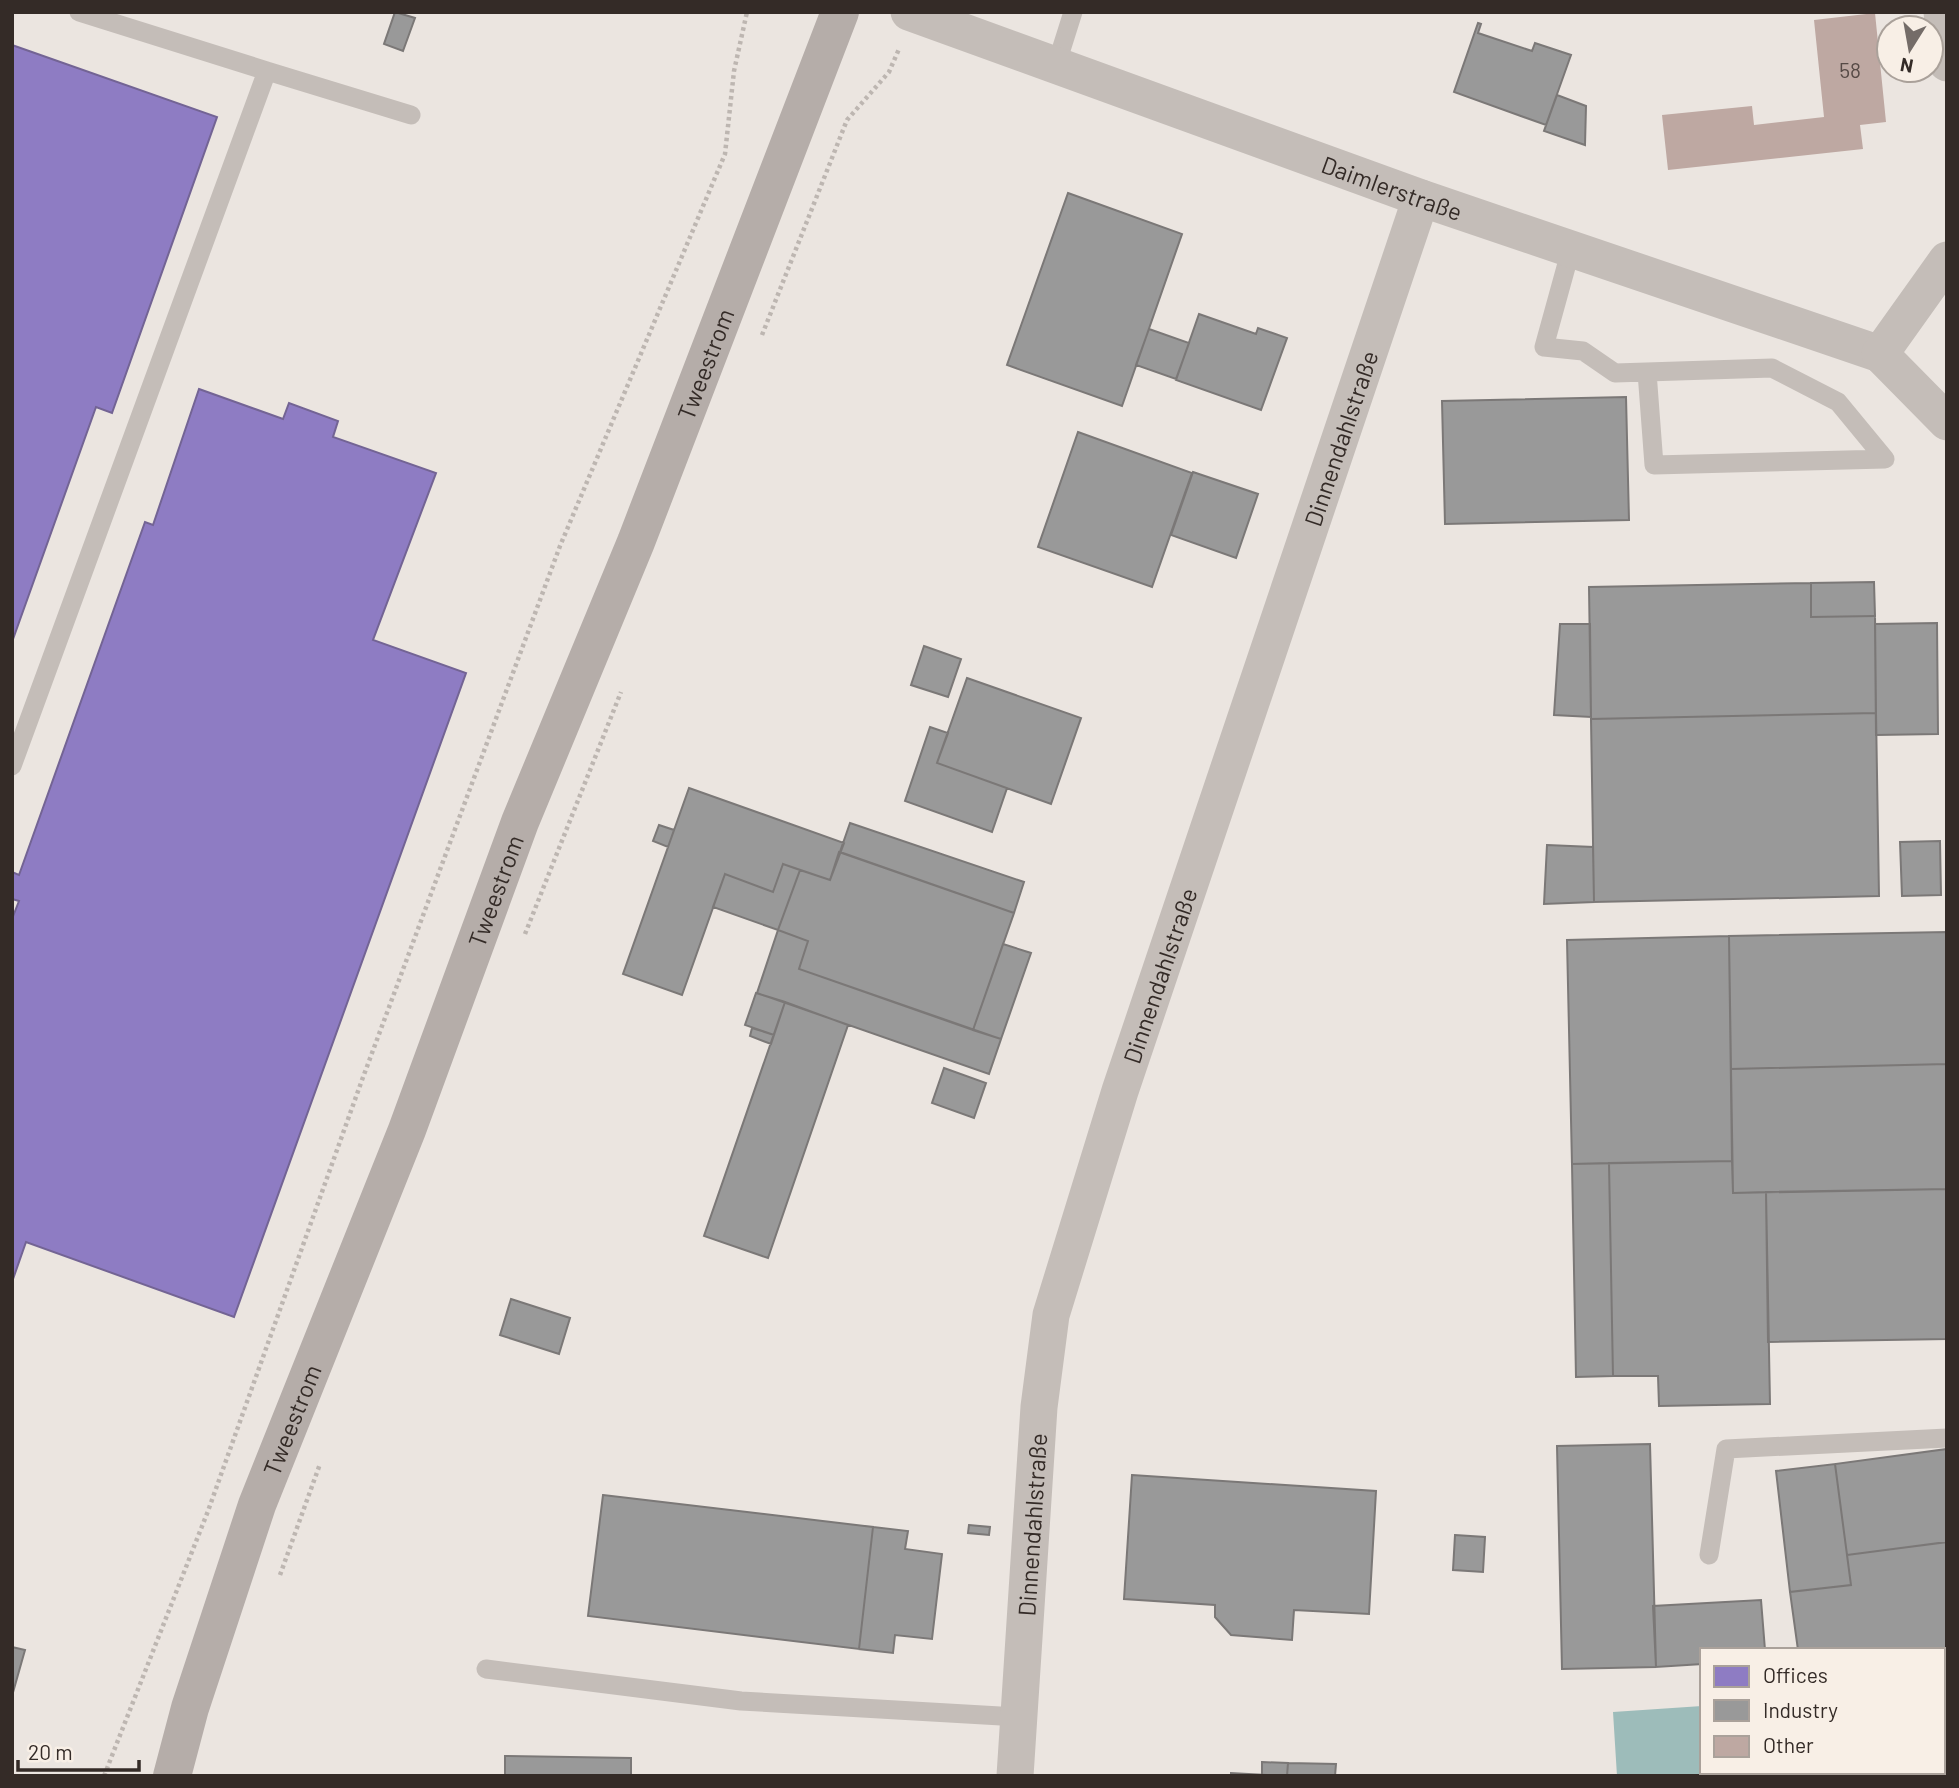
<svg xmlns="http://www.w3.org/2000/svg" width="1959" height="1788" font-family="Barlow,sans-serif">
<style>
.water{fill:#9dbcba}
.offices{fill:#8e7cc3;stroke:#736494;stroke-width:2}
.industry{fill:#999;stroke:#7b7877;stroke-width:2}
.building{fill:#bea8a2}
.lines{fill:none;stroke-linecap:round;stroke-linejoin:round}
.path{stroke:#bdb6b1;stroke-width:4.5;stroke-dasharray:3.5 3.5;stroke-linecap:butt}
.service{stroke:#c4bdb8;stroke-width:19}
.minor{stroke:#c4bdb8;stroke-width:37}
.secondary{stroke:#b5ada9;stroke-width:38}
.labels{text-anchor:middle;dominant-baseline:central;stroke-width:7;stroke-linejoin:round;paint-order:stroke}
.number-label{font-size:21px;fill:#564a46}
.street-label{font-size:24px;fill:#342b27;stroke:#f8efe6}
</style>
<rect width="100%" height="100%" fill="#ebe5e0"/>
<!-- water -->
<path class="water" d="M1702 1706V1772H1753V1776H1617L1613 1712Z"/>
<!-- offices -->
<path class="offices" d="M12 45 217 117 112 413 96 407 12 642Z
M199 389 283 419 289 403 338 421 333 437 436 473 373 640 466 673 234 1317 26 1242 12 1282V919L19 901 12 899V872L19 875 145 522 153 525Z"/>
<!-- industry -->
<path class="industry" d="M395 12 415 18 403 51 384 44Z
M1478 23 1481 24 1478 33 1532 51 1535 43 1571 55 1546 125 1454 92Z
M1557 95 1586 106 1585 145 1544 131Z
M1068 193 1182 234 1122 406 1007 365Z
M1199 314 1256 334 1258 328 1287 338 1261 410 1176 380Z
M1149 329 1189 343 1176 379 1136 365Z
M1626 397 1629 520 1445 524 1442 401Z
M1078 432 1192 473 1152 587 1038 547Z
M1193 472 1258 494 1236 558 1171 535Z
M1874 582 1875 616 1811 617V583Z
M1811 583V617L1875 616 1876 713 1591 719 1589 587Z
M1937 623 1938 734 1876 735 1875 624Z
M1560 624H1590L1591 717 1554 715Z
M924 646 961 659 948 697 911 685Z
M967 678 1081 718 1051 804 937 763Z
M1876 713 1879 896 1594 902 1591 719Z
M930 727 948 733 937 763 1007 788 992 832 905 801Z
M689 788 844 843 830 880 783 864 773 892 725 874 682 995 623 974Z
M850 823 1024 882 1014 913 840 852Z
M659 825 674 830 668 847 653 841Z
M1940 841 1941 895 1902 896 1900 842Z
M1547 845 1593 847 1594 902 1544 904Z
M839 852 1014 913 973 1030 799 969 808 941 778 930 800 870 830 880Z
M783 864 800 870 778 930 713 907 725 874 773 892Z
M778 930 808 941 799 969 1001 1039 989 1074 757 993Z
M1947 932V1064L1731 1069 1729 936Z
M1729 936 1732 1161 1572 1164 1567 940Z
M1003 944 1031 953 1001 1039 973 1030Z
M756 993 785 1002 774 1035 745 1025Z
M785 1002 848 1025 768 1258 704 1236Z
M752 1028 774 1035 771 1044 750 1036Z
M1947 1064V1189L1733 1193 1731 1069Z
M944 1068 986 1083 974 1118 932 1103Z
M1732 1161 1733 1193 1766 1192 1770 1404 1659 1406 1658 1376H1613L1609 1163Z
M1609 1163 1613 1376 1576 1377 1572 1164Z
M1947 1189V1339L1768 1342 1766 1192Z
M511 1299 570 1318 559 1354 500 1335Z
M1650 1444 1656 1667 1562 1669 1557 1446Z
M1947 1449V1542L1847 1555 1835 1464Z
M1835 1464 1851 1585 1790 1592 1776 1471Z
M1132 1475 1376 1491 1369 1614 1294 1610 1292 1640 1231 1635 1215 1617V1605L1124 1599Z
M603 1495 873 1527 859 1649 588 1616Z
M969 1525 990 1527 989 1535 968 1533Z
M873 1527 908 1531 905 1549 942 1554 932 1639 895 1635 893 1653 859 1649Z
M1455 1535 1485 1537 1483 1572 1453 1570Z
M1947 1542V1727L1943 1728V1650H1798L1790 1592 1851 1585 1847 1555Z
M1761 1600 1765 1650H1702V1664L1656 1667 1653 1606Z
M12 1647 25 1650 12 1696Z
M505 1756 631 1758V1776H505Z
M1262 1762 1288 1763 1287 1776 1262 1775Z
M1288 1763 1336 1764 1335 1776H1231V1773L1287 1776Z"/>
<!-- building -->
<path class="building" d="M1875 13 1886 122 1860 125 1863 149 1668 170 1662 115 1752 106 1754 125 1824 117 1814 20Z"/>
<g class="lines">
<!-- path -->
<path class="path" d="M762 335 847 120 889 72 899 49
M525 934 621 692
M280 1575 320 1464
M104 1776 208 1511 362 1080 560 546 725 154 734 71 747 12"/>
<!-- service -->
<path class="service" d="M79 12 267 71
M1056 66 1073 12
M1571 249 1544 347 1583 351 1615 373 1772 368 1838 402 1885 459 1654 465 1647 372
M12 766 267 71 411 115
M1709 1555 1726 1449 1947 1438
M486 1669 741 1701 1019 1717"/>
<!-- minor -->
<g class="minor">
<path id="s1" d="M909 12 1421 198 1880 354"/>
<path d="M1942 12 1947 63"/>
<path d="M1947 260 1880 354 1947 422"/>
<path id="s2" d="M1015 1776 1039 1407 1051 1315 1120 1091 1421 198"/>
</g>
<!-- secondary -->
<path class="secondary" id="s3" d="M172 1776 190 1708 257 1505 407 1130 520 822 636 542 840 12"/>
</g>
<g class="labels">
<!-- number labels -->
<g class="number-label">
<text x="1850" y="69">58</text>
</g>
<!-- street labels -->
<g class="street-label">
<text stroke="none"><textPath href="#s1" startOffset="514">Daimlerstraße</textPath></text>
<text stroke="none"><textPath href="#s3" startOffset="1510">Tweestrom</textPath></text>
<text stroke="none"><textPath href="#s2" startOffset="1386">Dinnendahlstraße</textPath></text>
<text stroke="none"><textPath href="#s3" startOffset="943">Tweestrom</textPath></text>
<text stroke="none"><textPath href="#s2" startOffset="819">Dinnendahlstraße</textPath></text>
<text stroke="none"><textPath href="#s3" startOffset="376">Tweestrom</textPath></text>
<text stroke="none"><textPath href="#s2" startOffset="252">Dinnendahlstraße</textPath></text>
</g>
</g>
<!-- border -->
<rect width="1959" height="1788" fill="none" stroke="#342b27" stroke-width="28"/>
<!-- legend -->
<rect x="1700" y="1648" width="245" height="126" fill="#f8efe6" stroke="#aaa19a" stroke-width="2"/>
<rect x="1714" y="1666" width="35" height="21" fill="#8e7cc3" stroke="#aaa19a" stroke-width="2"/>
<text x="1763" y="1683" font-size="21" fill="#342b27">Offices</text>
<rect x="1714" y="1700" width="35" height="21" fill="#999999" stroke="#aaa19a" stroke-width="2"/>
<text x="1763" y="1718" font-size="21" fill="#342b27">Industry</text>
<rect x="1714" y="1736" width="35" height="21" fill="#bea8a2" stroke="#aaa19a" stroke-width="2"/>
<text x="1763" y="1753" font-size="21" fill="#342b27">Other</text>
<!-- north arrow -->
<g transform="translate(1910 49) rotate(191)"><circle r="33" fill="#f8efe6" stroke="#aaa19a" stroke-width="2"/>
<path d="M0-5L12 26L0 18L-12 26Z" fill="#746c68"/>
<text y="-10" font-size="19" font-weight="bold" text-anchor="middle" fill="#342b27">N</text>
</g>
<!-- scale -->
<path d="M18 1760v10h121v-10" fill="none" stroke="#342b27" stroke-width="3.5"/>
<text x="28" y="1760" font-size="21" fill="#342b27" stroke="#f8efe6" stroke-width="5" paint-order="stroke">20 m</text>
</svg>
